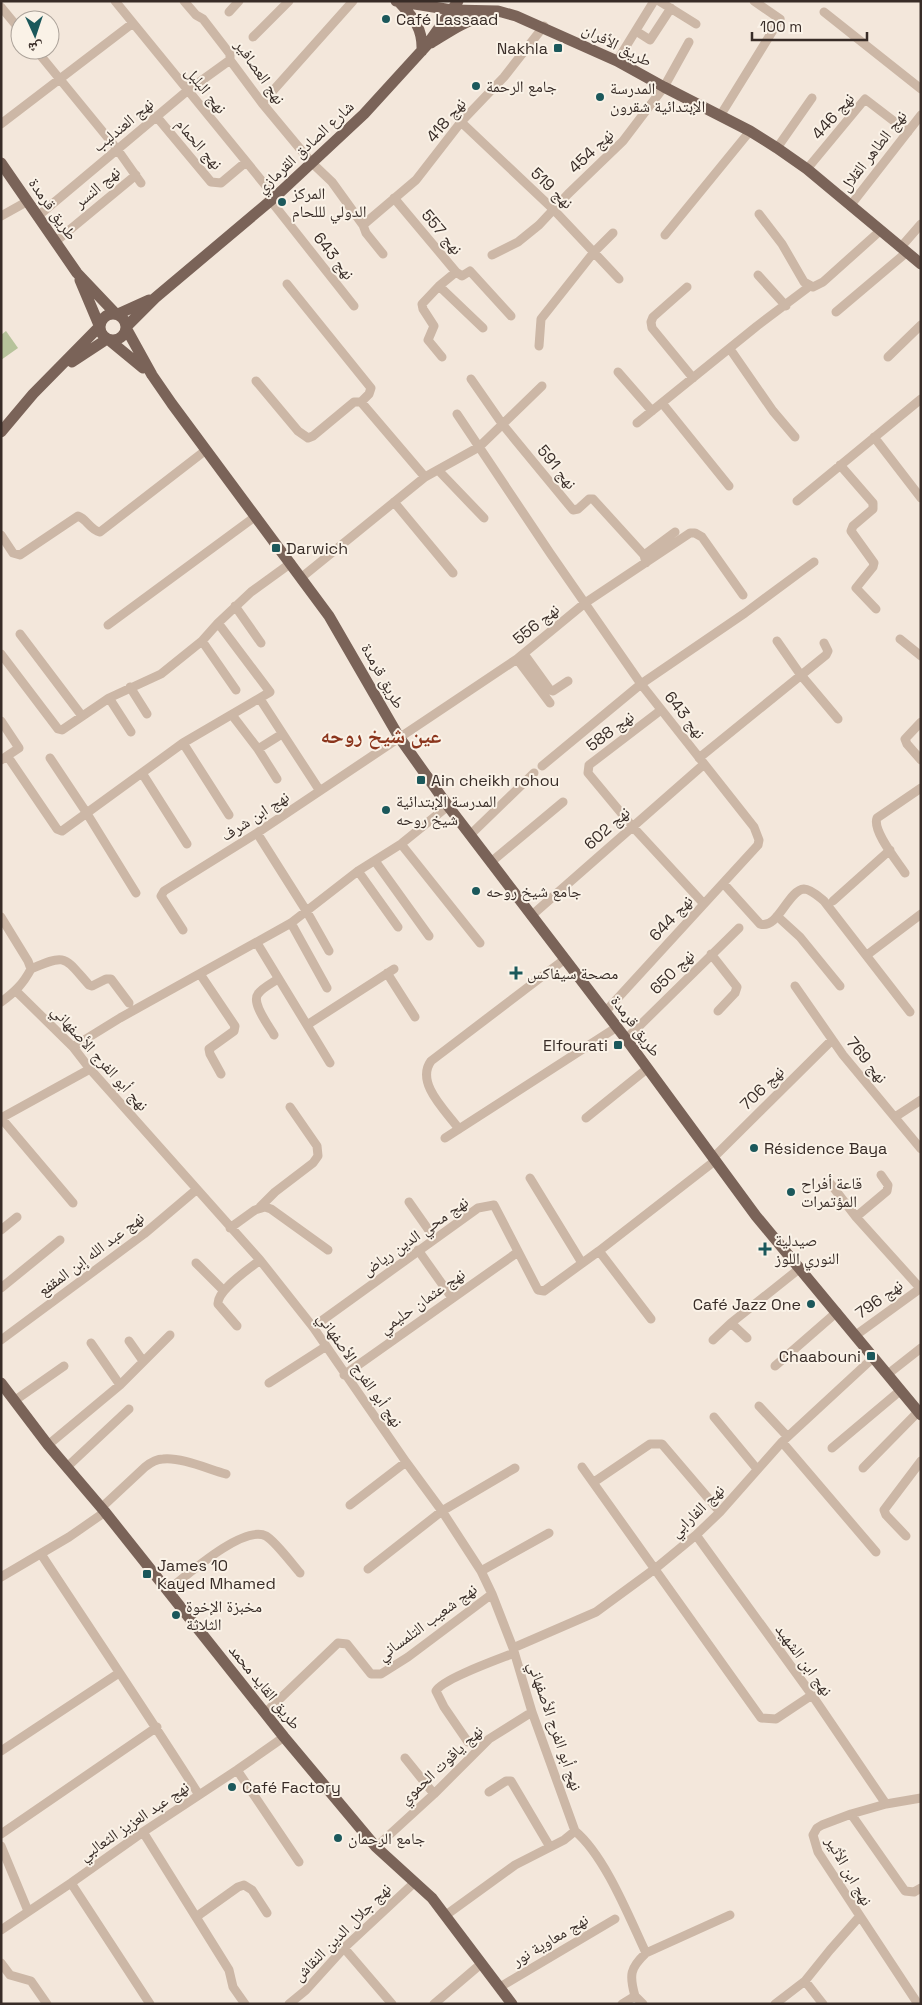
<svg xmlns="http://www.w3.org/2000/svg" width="922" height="2005" font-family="'Space Grotesk','Noto Naskh Arabic',sans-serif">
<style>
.green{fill:#b6c39a}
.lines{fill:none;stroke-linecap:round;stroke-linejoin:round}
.minor{stroke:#ccb7a6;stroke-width:9}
.major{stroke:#7a6358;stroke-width:11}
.poi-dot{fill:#1b585b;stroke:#faf2e7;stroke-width:2}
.labels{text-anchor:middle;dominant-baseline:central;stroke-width:4;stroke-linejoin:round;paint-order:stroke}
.poi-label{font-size:16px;fill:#382c27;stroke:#faf2e7;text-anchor:start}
.street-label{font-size:16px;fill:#382c27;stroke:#faf2e7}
.district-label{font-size:21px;font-weight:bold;fill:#8b351c;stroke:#faf2e7}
</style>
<rect width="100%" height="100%" fill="#f3e7db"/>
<!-- green -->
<path class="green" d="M6 331 18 348 1 360V335Z"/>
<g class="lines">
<!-- minor -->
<path class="minor" d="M115 1 275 197
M184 1 196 15 203 19 230 54V60L262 103 311 162 332 182 363 225 366 233 383 254
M659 1 696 24
M1 7 20 30
M229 12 239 1
M824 12 921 89
M636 31 650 40 671 8
M253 37 289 1
M36 50 117 149 141 183
M617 61 654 1
M262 103 353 1
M156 116 211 182 221 183 246 162
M720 116 780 19 754 1
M461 122 553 209 619 279
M1 124 133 23
M777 148 812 98
M807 169 865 99 908 132
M394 198 456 272 462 276 470 271 511 316
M271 201 354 306
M850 206 921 115
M759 214 782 244 804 282 813 287 823 282 881 230
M1 216 28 201
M38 216 187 91 230 60
M363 225 416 180 461 122 504 77 544 26
M665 235 750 131
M55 242 136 175
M901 247 921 224
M492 255 518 242 539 225 568 194 623 141 664 87 689 42
M758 275 786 306
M287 284 371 388 369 394 361 402
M439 286 483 328
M687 287 653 317 651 322 652 328 693 378
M836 312 907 252
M539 346 541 319 594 252 613 233
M730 349 773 411 795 437
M442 357 428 340 434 326 423 309 422 304 439 286 456 272
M888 357 921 325
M618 372 652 411
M471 379 503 425 573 510 578 509 589 499H593L644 555 646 563
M256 381 298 431 308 438 313 436 354 402H361L425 477
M662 403 729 486
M457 414 550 553 641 684 754 827 759 840 758 845 605 1012
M637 423 757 326 810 286
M874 437 921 498
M840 465 873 503V509L853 526 851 531 874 563 873 567 856 588 876 609
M438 470 484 518
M797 501 921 399
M394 502 453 573
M1 535 13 553 20 555 78 516C87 519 90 530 100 532L206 450
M644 555 675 532
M302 577 425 477 479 447 542 386
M235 606 261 643
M108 625 256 516
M20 634 82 716
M900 639 921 656
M202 641 236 690
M777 641 800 674 838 719
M1 654 58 729 62 730 109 698 161 674 202 641 218 623 251 592 291 563
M524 654 550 690 553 691 568 681
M517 659 550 703
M130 687 147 714
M109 698 131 732
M260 699 320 791
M661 710 589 765 588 773 632 826 704 904
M232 715 258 749 277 779
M1 721 19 748 1 760
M921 722 905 739 907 744 921 760
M183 743 229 815
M258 749 282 734
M8 757 57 829 62 831 183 743 270 692 218 623
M50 758 86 812 136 893
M699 758 826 655 828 651 824 643
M542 766 641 684 745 613 814 562
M142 773 187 844
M257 833 307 912 329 951
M470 835 534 773
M401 844 480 943
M375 861 429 936
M491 862 563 802
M358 871 398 927
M905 873C897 861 872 831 877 818L921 788
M723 883 760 924C778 930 788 890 804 889 811 889 819 897 824 901L910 1012
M833 901 890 850
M531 916 703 765
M777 916 800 937 840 986
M1 917 28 961 31 969C23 984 15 992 1 1002
M291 923 327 988
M183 930 161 896 164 891 257 833 517 659 585 603 690 533H695L702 537 743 595
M257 943 330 1063
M711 954 737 987 735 993 718 1011
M867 955 921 914
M31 969C67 953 64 957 89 985L92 986 106 979H111L129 1003
M387 973 415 1017
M200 974 235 1026 234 1031 209 1049 210 1054 221 1074
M795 986 843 1055 921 1149
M16 991 73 1047 90 1069 260 1260 313 1327 406 1462 442 1511 481 1571 492 1594 513 1648 532 1712 575 1831
M307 1025 394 969
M274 1035C269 1026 251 1003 258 994 262 988 272 983 278 979
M626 1039 739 928
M73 1047 120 1018 291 923 358 871 401 844 448 806
M895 1117 921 1100
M1 1118 73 1203
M1 1118 90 1069
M586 1118 648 1068
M459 1129C446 1111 415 1083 431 1061L565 959
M445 1138 617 1027
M714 1157 832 1040
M530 1178 582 1263
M830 1183 856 1217 920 1288
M409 1202 435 1239
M260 1207 275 1192 313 1163 318 1156 317 1146 290 1107
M856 1217 887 1191 888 1185 881 1175
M230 1228 255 1210 265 1207 271 1209 328 1250
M1 1230 17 1217
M418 1250 452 1298
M599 1251 651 1319
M196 1263 223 1290
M1 1288 60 1240
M731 1323 747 1338
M237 1326 218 1304C217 1290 249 1269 260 1260
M313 1327 478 1208 494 1205 538 1290 544 1291 599 1251 716 1160
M856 1335 921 1288
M1 1340 144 1234 196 1190
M713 1340 731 1323 799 1269
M129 1341 143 1361
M91 1343 120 1385
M775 1366 837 1312
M888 1374 921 1348
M344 1375 518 1252
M269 1383 325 1347
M14 1401 64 1366
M759 1406 787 1436
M714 1417 757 1469
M782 1442 876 1552
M48 1445 120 1385 170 1335
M832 1448 901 1390
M67 1467 129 1409
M582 1467 761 1718 776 1719 812 1695
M863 1468 918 1412
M594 1482 650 1444H662L720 1512
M350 1505 406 1462
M101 1508 145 1467C150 1463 156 1459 163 1459 181 1457 208 1469 226 1474
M696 1535 812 1695 886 1804
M906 1536 886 1515 884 1510 921 1461
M41 1554C94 1635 148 1714 199 1795
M368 1569 442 1511 515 1468
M481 1571 549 1533
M1 1577 69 1537 105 1512
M167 1591C185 1577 243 1524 266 1536 275 1541 293 1565 300 1573
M513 1648 596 1612 656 1568 696 1535 720 1512 782 1442 874 1357
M265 1713 338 1643 347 1644 371 1674H381L408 1657 492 1594
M468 1742 444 1707 436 1691C442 1679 499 1659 514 1653
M1 1751 119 1673
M405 1758 434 1794
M237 1770 299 1862
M489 1792 506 1781H511L550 1847
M851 1814 905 1891 914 1892 921 1888
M575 1831C605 1856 629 1917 646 1953
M143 1832 229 1970 233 1987 245 2004
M1 1834 157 1727
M1 1846 28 1911
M376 1847 434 1794 489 1739 532 1712
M71 1883 150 2004
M446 1915 515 1865 564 1840 575 1831
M860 1916 918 2004
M196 1917 238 1887 244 1885 252 1890 267 1913
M1 1930 71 1883 143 1832 237 1770 284 1737
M344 1948 392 2004
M1 1963 10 1975 31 1981 47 2004
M805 1981 823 2004
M500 1987 615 1919
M635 1996C629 1975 630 1968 646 1953L730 1915
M289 2004 306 1990 344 1948 415 1882
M434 2004 482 1963
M622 2004 635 1996 643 2004
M775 2004 805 1981 830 1950 860 1916 818 1852 813 1835 817 1828 822 1825 851 1814 886 1804 921 1798"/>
<!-- major -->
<path class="major" d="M396 1 452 10 498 11 516 16 617 61 664 87 750 131 777 148 807 169 921 264
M399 2C414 18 423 29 422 51
M431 43C449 32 465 20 486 16
M1 163 77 273 115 313
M80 280 99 325
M100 327a13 13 0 1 1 26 0a13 13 0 1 1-26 0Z
M118 314 149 300
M127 326 155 298 275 197 364 114 427 45 458 1
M126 328 152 375 172 404 329 616 399 737 448 806 626 1039 756 1216 921 1415
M109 340 143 368
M72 362 107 339
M1 432 33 394 99 327
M1 1383 48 1445 105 1512 284 1737 376 1847 432 1898 512 2004"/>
</g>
<!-- markers -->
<g class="poi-dot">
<circle cx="386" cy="19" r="5"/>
<rect x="553" y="43" width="10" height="10" rx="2.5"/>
<circle cx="476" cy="86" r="5"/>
<circle cx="600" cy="97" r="5"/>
<circle cx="282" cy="202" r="5"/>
<rect x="271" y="543" width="10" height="10" rx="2.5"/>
<rect x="416" y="775" width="10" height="10" rx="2.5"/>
<circle cx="386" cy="810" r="5"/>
<circle cx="476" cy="891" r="5"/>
<path d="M513.5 965.5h5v5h5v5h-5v5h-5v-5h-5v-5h5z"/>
<rect x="613" y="1040" width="10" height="10" rx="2.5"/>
<circle cx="754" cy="1148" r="5"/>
<circle cx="791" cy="1192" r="5"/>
<path d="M762.5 1241.5h5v5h5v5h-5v5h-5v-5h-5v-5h5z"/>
<circle cx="811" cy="1304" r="5"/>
<rect x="866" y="1351" width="10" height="10" rx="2.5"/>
<rect x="142" y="1569" width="10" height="10" rx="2.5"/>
<circle cx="176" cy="1615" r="5"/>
<circle cx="232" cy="1787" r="5"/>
<circle cx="338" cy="1838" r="5"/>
</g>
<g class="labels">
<!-- poi labels -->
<g class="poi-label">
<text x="396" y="19">Café Lassaad</text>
<text x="548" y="48" text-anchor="end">Nakhla</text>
<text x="486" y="86">جامع الرحمة</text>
<text x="610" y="88">المدرسة<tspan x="610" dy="18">الإبتدائية شقرون</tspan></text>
<text x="292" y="193">المركز<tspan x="292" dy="18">الدولي لللحام</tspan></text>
<text x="286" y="548">Darwich</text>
<text x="431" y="780">Ain cheikh rohou</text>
<text x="396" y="801">المدرسة الإبتدائية<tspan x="396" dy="18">شيخ روحه</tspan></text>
<text x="486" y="891">جامع شيخ روحه</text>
<text x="527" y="973">مصحة سيفاكس</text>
<text x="608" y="1045" text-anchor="end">Elfourati</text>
<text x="764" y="1148">Résidence Baya</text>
<text x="801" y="1183">قاعة أفراح<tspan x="801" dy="18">المؤتمرات</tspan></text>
<text x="775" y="1240">صيدلية<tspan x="775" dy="18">النوري اللوز</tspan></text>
<text x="801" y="1304" text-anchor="end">Café Jazz One</text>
<text x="861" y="1356" text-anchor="end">Chaabouni</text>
<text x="157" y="1565">James 10<tspan x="157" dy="18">Kayed Mhamed</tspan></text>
<text x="186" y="1606">مخبزة الإخوة<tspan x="186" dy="18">الثلاثة</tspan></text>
<text x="242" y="1787">Café Factory</text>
<text x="348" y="1838">جامع الرحمان</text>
</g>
<!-- street labels -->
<g class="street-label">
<text transform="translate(617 45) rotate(27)">طريق الأفران</text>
<text transform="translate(260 72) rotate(55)">نهج العصافير</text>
<text transform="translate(206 90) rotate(51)">نهج البلبل</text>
<text transform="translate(833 116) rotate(-49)">نهج 446</text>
<text transform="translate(446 120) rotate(-50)">نهج 418</text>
<text transform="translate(123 125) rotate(-40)">نهج العندليب</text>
<text transform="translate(199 144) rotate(49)">نهج الحمام</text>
<text transform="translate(305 147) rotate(-43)">شارع الصادق القرمازي</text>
<text transform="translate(591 151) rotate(-44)">نهج 454</text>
<text transform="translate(873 151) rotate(-52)">نهج الطاهر القلال</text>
<text transform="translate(97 187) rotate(-40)">نهج النسر</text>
<text transform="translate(552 188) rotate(44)">نهج 519</text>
<text transform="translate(53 209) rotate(55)">طريق قرمدة</text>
<text transform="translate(442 232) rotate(50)">نهج 557</text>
<text transform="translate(334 256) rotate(52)">نهج 643</text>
<text transform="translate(557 467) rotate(51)">نهج 591</text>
<text transform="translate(536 624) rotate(-39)">نهج 556</text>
<text transform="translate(383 676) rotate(61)">طريق قرمدة</text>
<text transform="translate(685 715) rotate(52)">نهج 643</text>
<text transform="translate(610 731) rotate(-37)">نهج 588</text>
<text transform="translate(255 816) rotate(-33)">نهج ابن شرف</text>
<text transform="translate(607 828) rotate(-42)">نهج 602</text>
<text transform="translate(671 918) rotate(-47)">نهج 644</text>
<text transform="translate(672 972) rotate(-45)">نهج 650</text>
<text transform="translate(636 1026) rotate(53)">طريق قرمدة</text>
<text transform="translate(100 1058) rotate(48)">نهج أبو الفرج الأصفهاني</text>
<text transform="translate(867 1060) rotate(51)">نهج 769</text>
<text transform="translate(762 1088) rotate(-45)">نهج 706</text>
<text transform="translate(415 1236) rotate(-35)">نهج محي الدين رياض</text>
<text transform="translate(91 1254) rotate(-37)">نهج عبد الله إبن المقفع</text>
<text transform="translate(879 1299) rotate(-36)">نهج 796</text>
<text transform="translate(422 1301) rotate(-35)">نهج عثمان حليمي</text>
<text transform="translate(360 1370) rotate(55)">نهج أبو الفرج الأصفهاني</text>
<text transform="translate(697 1511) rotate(-44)">نهج الفارابي</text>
<text transform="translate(427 1622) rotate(-36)">نهج شعيب التلمساني</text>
<text transform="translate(804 1660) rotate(54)">نهج ابن الشهيد</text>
<text transform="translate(265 1687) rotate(51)">طريق القايد محمد</text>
<text transform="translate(555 1726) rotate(71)">نهج أبو الفرج الأصفهاني</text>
<text transform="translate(441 1765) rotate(-43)">نهج ياقوت الحموي</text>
<text transform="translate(134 1821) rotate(-34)">نهج عبد العزيز الثعالبي</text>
<text transform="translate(849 1871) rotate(60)">نهج ابن الأثير</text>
<text transform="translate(342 1932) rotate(-45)">نهج جلال الدين النقاش</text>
<text transform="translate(550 1940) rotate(-31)">نهج معاوية نور</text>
</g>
<!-- district labels -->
<g class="district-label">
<text x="381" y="735">عين شيخ روحه</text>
</g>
</g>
<!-- border -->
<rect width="922" height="2005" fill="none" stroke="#382c27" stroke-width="5"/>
<!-- north arrow -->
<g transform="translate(35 35) rotate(177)"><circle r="24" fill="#faf2e7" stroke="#aca39a"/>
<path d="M0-4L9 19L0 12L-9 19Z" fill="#1b585b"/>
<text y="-8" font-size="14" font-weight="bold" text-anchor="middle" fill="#382c27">ش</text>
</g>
<!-- scale -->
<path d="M752 32v8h115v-8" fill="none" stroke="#382c27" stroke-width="2.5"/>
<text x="760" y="32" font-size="15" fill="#382c27" stroke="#faf2e7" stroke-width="4" paint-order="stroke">100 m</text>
</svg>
